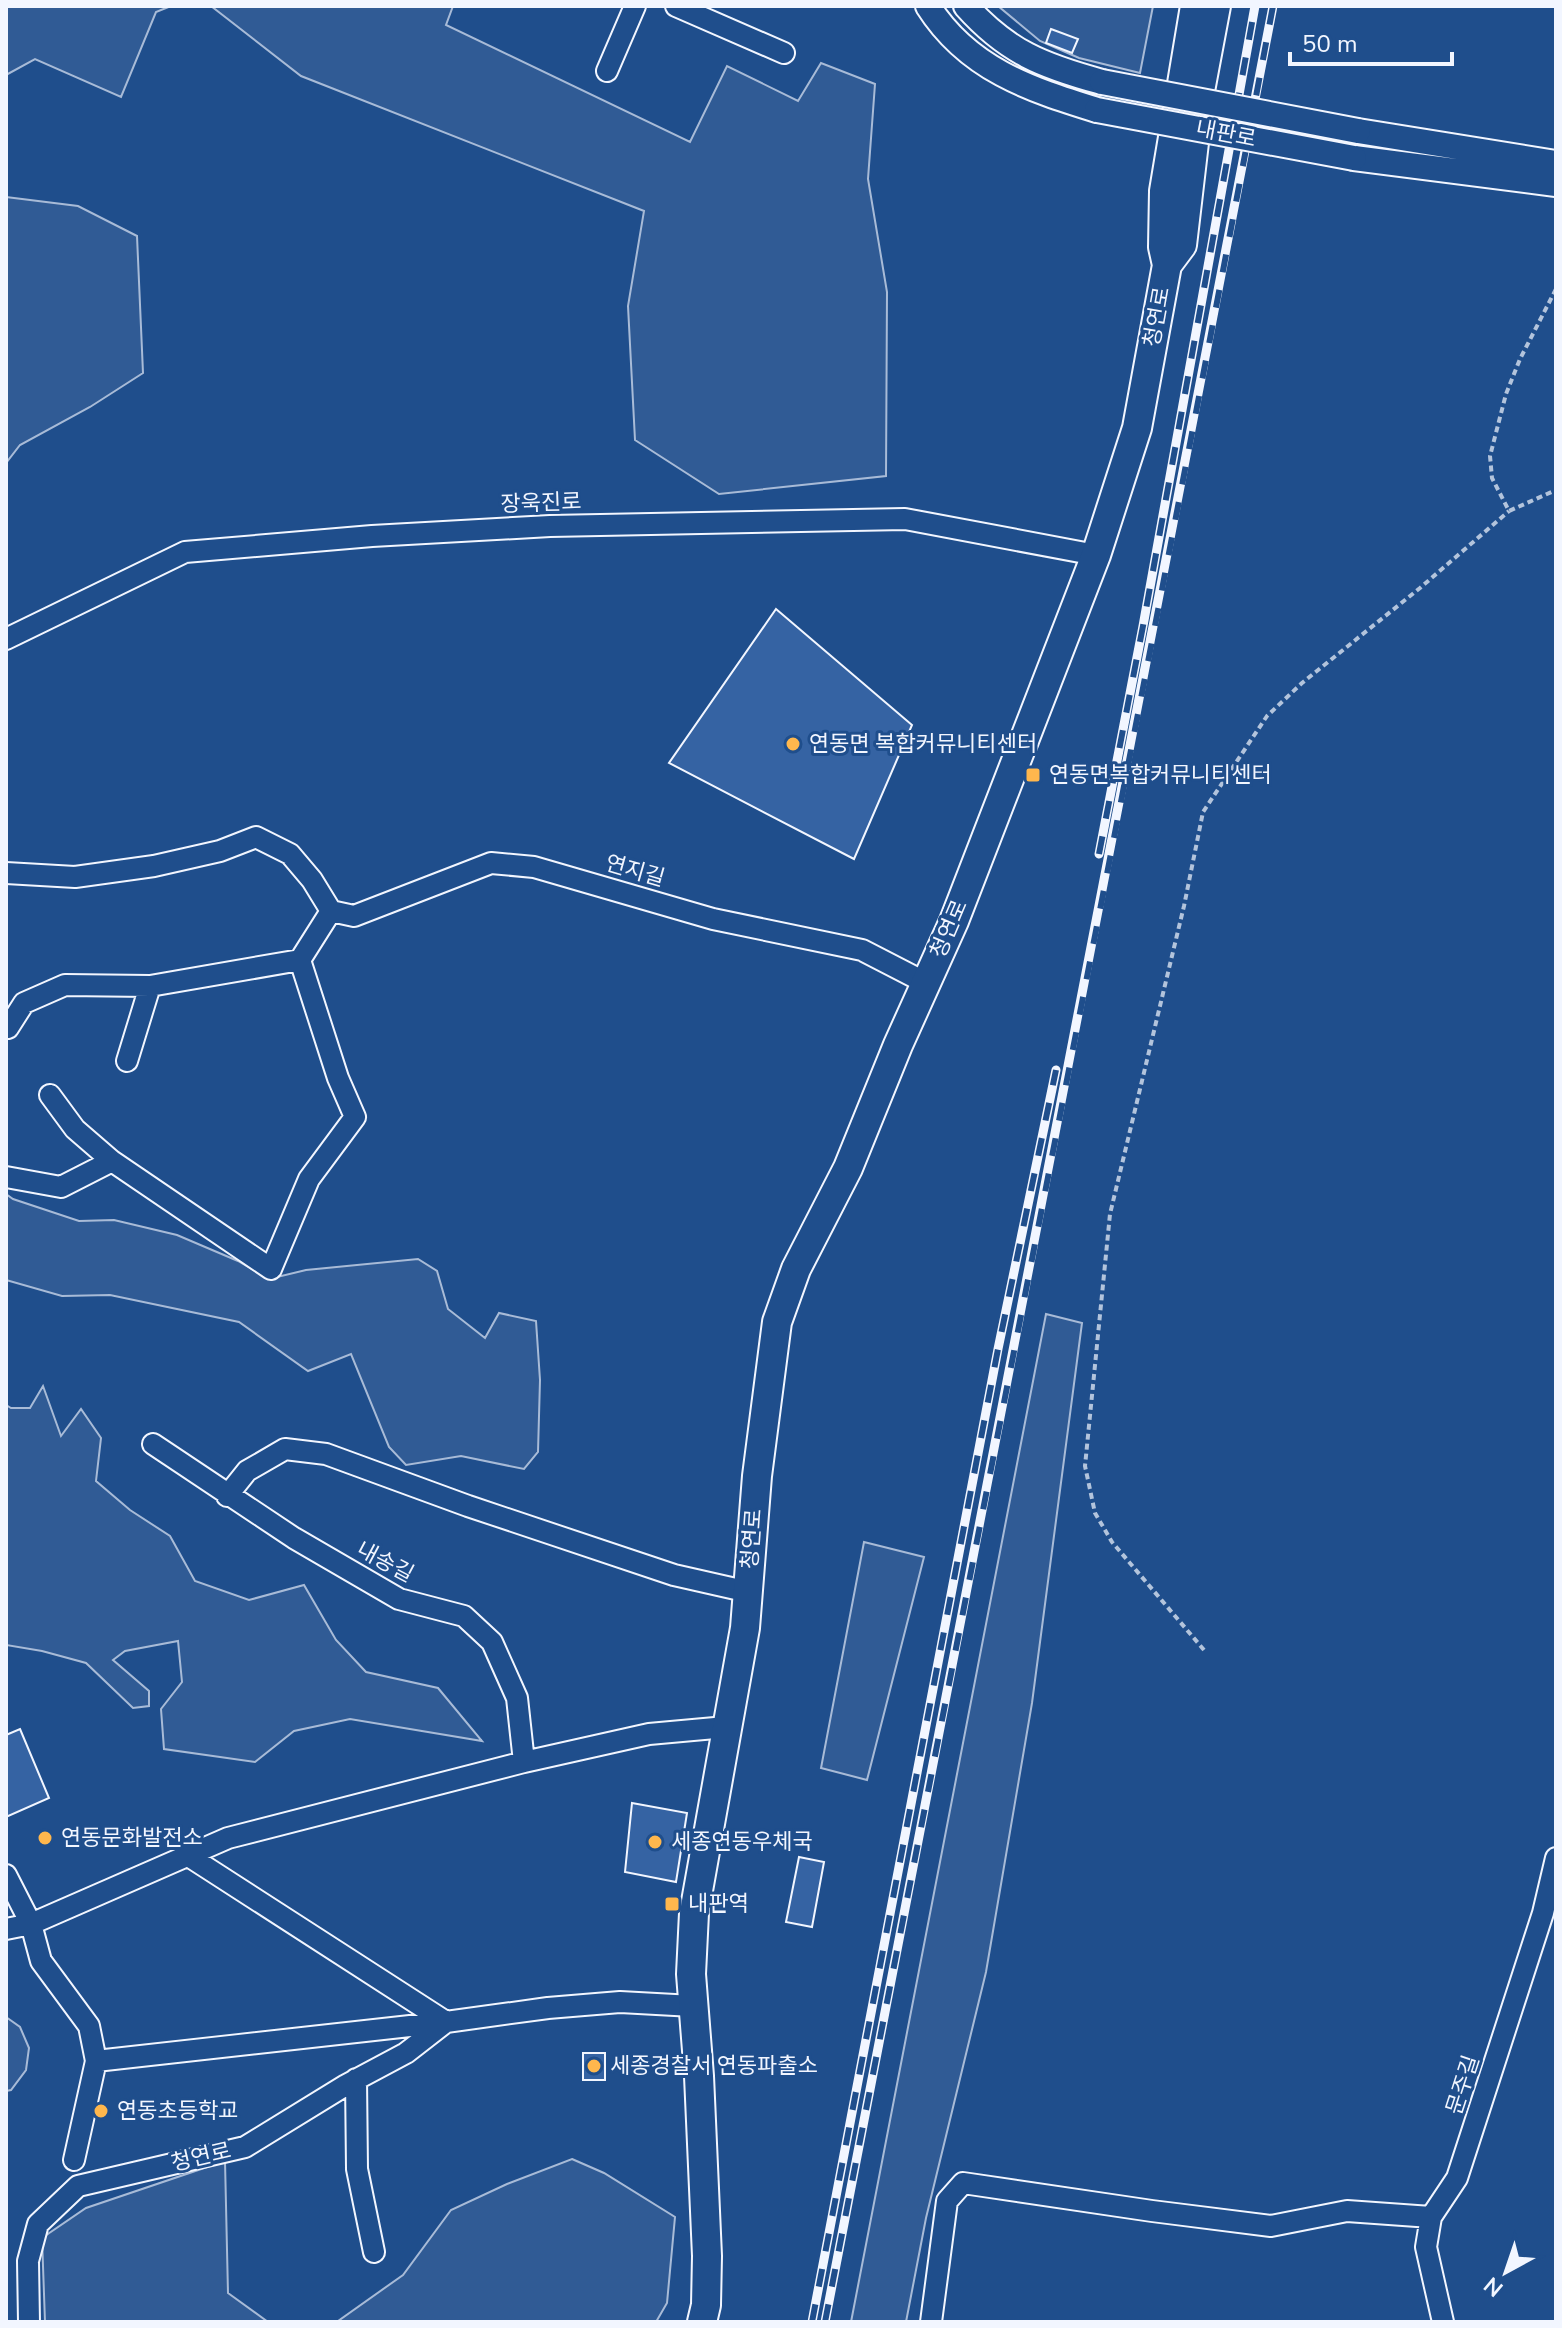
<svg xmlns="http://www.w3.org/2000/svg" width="1562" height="2328" font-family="'Nunito Sans','Noto Sans KR',sans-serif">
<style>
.built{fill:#305b95;stroke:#a8bbd7;stroke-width:2}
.building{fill:#3563a3;stroke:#f2f6ff;stroke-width:2}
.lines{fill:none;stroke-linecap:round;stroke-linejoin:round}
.minor-casing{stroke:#f2f6ff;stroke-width:24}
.tertiary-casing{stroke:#f2f6ff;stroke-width:28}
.secondary-casing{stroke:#f2f6ff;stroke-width:32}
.path{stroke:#b3c4dc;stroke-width:4;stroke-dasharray:6 4;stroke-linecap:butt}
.minor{stroke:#1f4e8c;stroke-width:20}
.tertiary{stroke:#1f4e8c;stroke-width:24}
.secondary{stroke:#1f4e8c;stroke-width:28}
.rail-casing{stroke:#f2f6ff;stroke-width:9}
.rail{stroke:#1f4e8c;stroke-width:6;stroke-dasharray:18;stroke-linecap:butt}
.tertiary-bridge-casing{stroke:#f2f6ff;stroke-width:28;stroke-linecap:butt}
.tertiary-bridge{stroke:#1f4e8c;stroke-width:24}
.poi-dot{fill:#ffb74d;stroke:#1f4e8c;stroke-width:3}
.labels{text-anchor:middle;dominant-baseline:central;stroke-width:6;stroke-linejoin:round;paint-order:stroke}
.street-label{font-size:22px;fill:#f2f6ff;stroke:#1f4e8c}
.poi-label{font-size:22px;fill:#f2f6ff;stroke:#1f4e8c;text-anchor:start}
</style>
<rect width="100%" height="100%" fill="#1f4e8c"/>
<!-- built -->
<path class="built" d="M6 6H171L156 12 121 97 35 59 6 75Z
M211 6H453L446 25 690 142 727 66 798 101 821 63 875 84 868 179 887 292 886 476 719 494 635 440 628 306 644 211 301 76Z
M998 6H1153L1140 73 1079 58 1040 41Z
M6 197 78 206 137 236 143 373 90 407 20 445 6 463Z
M6 1194 13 1199 79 1221 114 1220 177 1235 238 1261 269 1279 306 1270 418 1259 437 1271 448 1309 485 1338 499 1313 536 1321 540 1380 538 1452 524 1469 461 1456 406 1465 389 1447 351 1354 308 1371 239 1322 110 1295 62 1296 6 1280Z
M1046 1314 1082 1323 1032 1703 986 1972 926 2218 906 2322H851Z
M43 1386 61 1436 81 1409 101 1438 96 1481 130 1510 170 1536 195 1581 249 1600 304 1585 336 1640 366 1672 438 1688 482 1741 350 1719 294 1731 255 1762 164 1749 161 1709 182 1682 178 1641 125 1651 113 1660 149 1691V1706L133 1708 86 1663 42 1651 6 1645V1405L11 1408H30Z
M864 1542 924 1557 867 1780 821 1768Z
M6 2017 20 2027 29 2048 26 2070 11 2090 6 2091Z
M572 2159 604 2173 675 2217 667 2303 656 2322H332L338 2321 403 2275 451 2210 507 2184Z
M225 2161 228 2293 268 2322H45L42 2238 86 2208Z"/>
<!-- building -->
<path class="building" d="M1051 29 1078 39 1072 53 1046 43Z
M776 609 912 725 854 859 669 763Z
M20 1729 49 1798 6 1817V1735Z
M632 1803 687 1813 676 1882 625 1872Z
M799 1857 824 1862 812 1927 786 1922Z
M583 2053H605V2080H583Z"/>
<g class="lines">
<!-- minor casing -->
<g class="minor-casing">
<path id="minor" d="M676 6 784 53
M607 71 635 6
M6 639 185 552 372 536 550 526 905 519 1096 555
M6 873 75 877 154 866 220 851 256 837 290 854 312 880 331 911
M8 1028 24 1003 65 985 150 986 300 960
M127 1061 150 986
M50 1095 75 1129 112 1161 271 1269 309 1179 355 1117 338 1078 300 960 331 911 354 916 491 863 534 867 713 919 862 950 926 983
M6 1177 61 1187 112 1161
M153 1444 294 1538 399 1599 464 1616 492 1642 517 1698 524 1762
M227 1496 247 1471 285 1449 326 1454 468 1506 674 1575 749 1592
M187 1855 446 2022
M6 1875 31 1924 228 1838 524 1762 649 1734 726 1727
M6 1929 31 1924 41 1961 89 2026 96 2061 74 2160
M96 2061 446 2022
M356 2079 357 2169 374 2252
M29 2322 28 2261 38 2224 78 2186 245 2147 346 2085 406 2053 446 2022 548 2008 620 2002 693 2006
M931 2322 947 2201 963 2183 1152 2211 1271 2226 1347 2211 1431 2217
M1443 2322 1426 2247 1431 2217 1457 2178 1543 1913 1556 1858"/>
</g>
<!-- tertiary casing -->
<g class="tertiary-casing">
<path id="tertiary" d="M928 6C968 69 1029 89 1097 110
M966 6C1007 52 1043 66 1102 82
M1358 131 1556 163
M1354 158 1556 184"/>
</g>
<!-- secondary casing -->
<g class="secondary-casing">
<path id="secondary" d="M1167 265 1182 245 1200 91 1216 6
M702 2322 706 2305 707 2256 699 2076 691 1974 694 1913 745 1628 757 1476 777 1322 796 1269 848 1168 898 1045 954 921 1096 555 1137 428 1167 265 1163 247 1164 191 1195 6"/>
</g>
<!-- path -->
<path class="path" d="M1556 289 1520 359 1506 394 1490 456 1492 478 1509 511 1556 490
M1204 1650 1112 1542 1095 1513 1085 1466 1110 1214 1184 906 1203 812 1267 716 1302 683 1420 588 1509 511"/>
<!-- minor -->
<use href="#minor" class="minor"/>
<!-- tertiary -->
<use href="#tertiary" class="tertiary"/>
<!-- secondary -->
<use href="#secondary" class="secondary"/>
<!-- rail casing -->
<g class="rail-casing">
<path id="rail" d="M1099 854 1143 626 1255 6
M812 2322 998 1349 1056 1070
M825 2322C974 1550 1128 779 1273 6"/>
</g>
<!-- rail -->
<use href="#rail" class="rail"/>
<!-- tertiary-bridge casing -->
<g class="tertiary-bridge-casing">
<path id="tertiary-bridge" d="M1102 82 1358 131
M1097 110 1354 158"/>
</g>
<!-- tertiary-bridge -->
<use href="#tertiary-bridge" class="tertiary-bridge"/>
</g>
<!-- markers -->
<g class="poi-dot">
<circle cx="793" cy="744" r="8"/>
<rect x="1025" y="767" width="16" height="16" rx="4"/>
<circle cx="45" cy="1838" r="8"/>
<circle cx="655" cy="1842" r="8"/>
<rect x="664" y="1896" width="16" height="16" rx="4"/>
<circle cx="594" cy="2066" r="8"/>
<circle cx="101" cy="2111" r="8"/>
</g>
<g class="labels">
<!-- street labels -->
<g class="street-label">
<text transform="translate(1226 134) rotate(11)">내판로</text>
<text transform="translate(1157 317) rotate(-80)">청연로</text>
<text transform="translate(541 503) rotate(-2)">장욱진로</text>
<text transform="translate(635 871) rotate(16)">연지길</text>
<text transform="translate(949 929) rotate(-67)">청연로</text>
<text transform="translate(752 1539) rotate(-86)">청연로</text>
<text transform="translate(385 1562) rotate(28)">내송길</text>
<text transform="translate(1463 2085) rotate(-72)">문주길</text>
<text transform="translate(201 2157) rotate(-13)">청연로</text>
</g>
<!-- poi labels -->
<g class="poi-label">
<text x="809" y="744">연동면 복합커뮤니티센터</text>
<text x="1049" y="775">연동면복합커뮤니티센터</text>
<text x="61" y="1838">연동문화발전소</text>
<text x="671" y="1842">세종연동우체국</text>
<text x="688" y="1904">내판역</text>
<text x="610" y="2066">세종경찰서 연동파출소</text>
<text x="117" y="2111">연동초등학교</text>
</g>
</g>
<!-- border -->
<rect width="1562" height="2328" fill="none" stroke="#f2f6ff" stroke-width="16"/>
<!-- north arrow -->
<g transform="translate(1506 2272) rotate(220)" stroke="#1f4e8c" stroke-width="6" paint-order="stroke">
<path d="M0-6L14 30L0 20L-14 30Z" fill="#f2f6ff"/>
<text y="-12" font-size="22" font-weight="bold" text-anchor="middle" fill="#f2f6ff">N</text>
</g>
<!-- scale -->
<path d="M1290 52v12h162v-12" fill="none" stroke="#f2f6ff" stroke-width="4"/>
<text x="1302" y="52" font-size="24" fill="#f2f6ff" stroke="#1f4e8c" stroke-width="6" paint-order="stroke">50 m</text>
</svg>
